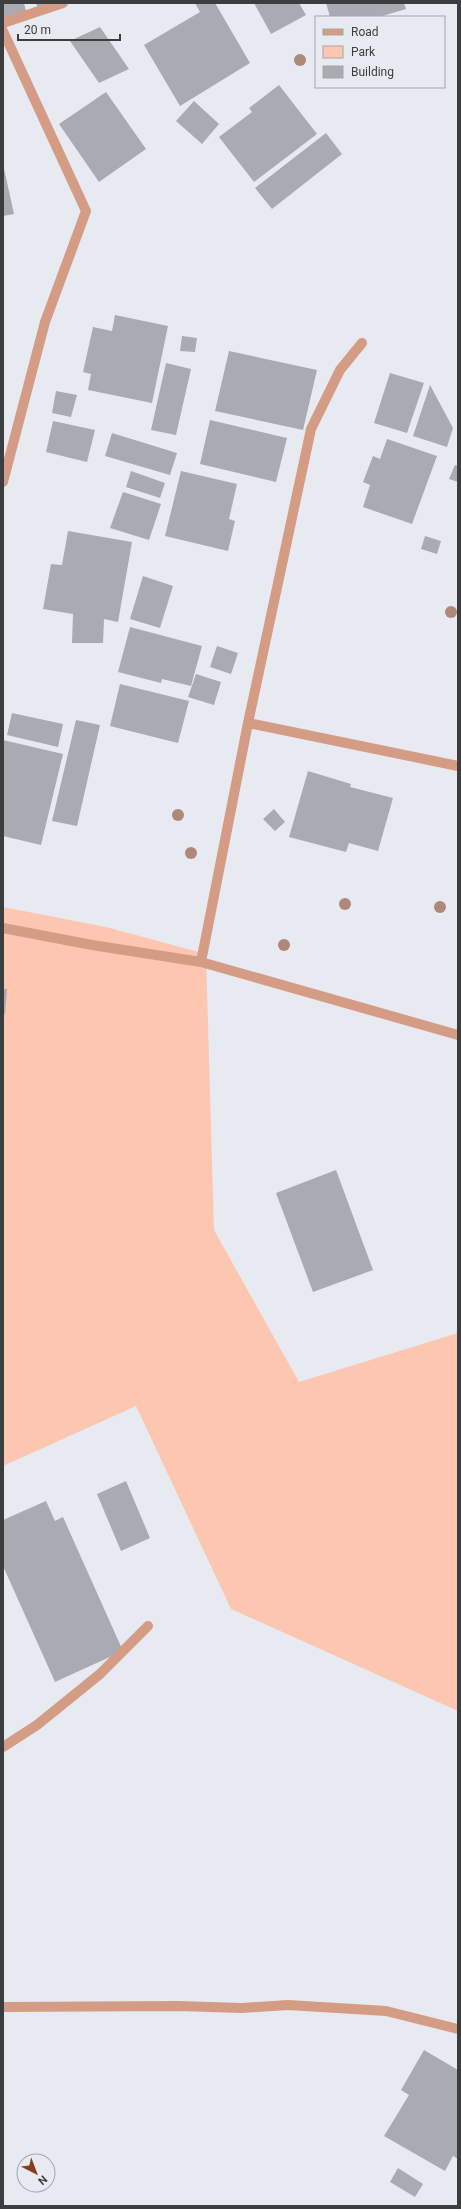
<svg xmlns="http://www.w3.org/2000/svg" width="461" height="2209" font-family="Roboto,sans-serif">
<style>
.green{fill:#fdc6b1}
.building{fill:#a9abb2}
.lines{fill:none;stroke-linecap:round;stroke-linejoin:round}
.minor{stroke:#d49c85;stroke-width:10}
.tree{fill:#af887a}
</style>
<rect width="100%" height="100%" fill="#e8eaf2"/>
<!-- green -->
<path class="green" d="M3 907 106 927 206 954 214 1230 299 1382 458 1333V1711L231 1609 136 1406 3 1466Z"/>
<!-- building -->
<path class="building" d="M3 3H24L26 11 3 18Z
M36 3H56L38 9Z
M195 3H215L250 63 180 106 144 45 200 12Z
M254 3H299L306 15 271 34Z
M326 3H404L406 9 379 17H330Z
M100 27 129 69 99 83 70 41Z
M279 85 317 134 254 182 219 137 252 112 249 108Z
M106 92 146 149 99 182 59 124Z
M194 101 219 124 202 144 176 121Z
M326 133 342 154 272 209 255 188Z
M3 164 14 214 3 216Z
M115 315 168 326 152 403 88 390 91 374 83 372 93 327 112 331Z
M182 336 197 338 195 352 180 351Z
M229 351 317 370 303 430 215 411Z
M166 363 191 369 176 435 151 430Z
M390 373 424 383 407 433 374 423Z
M430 385 453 428 447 447 413 436Z
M56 391 77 395 71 417 52 413Z
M210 420 287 438 276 482 200 464Z
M53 421 95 430 87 462 46 452Z
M112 433 177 453 170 475 105 456Z
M387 439 437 456 412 524 363 507 370 485 363 482 373 456 380 459Z
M455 465 458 466V482L449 479Z
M131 471 165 483 160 498 126 487Z
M181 471 237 484 229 519 235 521 228 551 165 536Z
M123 492 161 504 149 540 110 528Z
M68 531 132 542 118 622 104 619 103 643H72L73 614 43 609 51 564 62 565Z
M425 536 441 541 437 554 421 549Z
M143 576 173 586 160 628 130 619Z
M130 627 202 646 191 686 162 679 161 683 118 672Z
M217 646 238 653 231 674 210 667Z
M196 674 221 682 214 705 188 697Z
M120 684 189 701 178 743 110 726Z
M12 713 63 724 58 747 7 735Z
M76 720 100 725 77 826 52 821Z
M3 740 63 754 41 845 3 836Z
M308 771 351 784 350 787 393 798 378 851 349 843 346 852 289 837Z
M274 809 285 822 275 831 263 819Z
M3 989H7L5 1014H3Z
M336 1170 373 1270 313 1292 276 1193Z
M126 1481 150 1538 121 1551 97 1494Z
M46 1501 55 1521 63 1517 123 1651 55 1682 3 1566V1520Z
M424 2050 458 2070V2159L453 2156 445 2171 384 2136 409 2095 401 2090Z
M398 2168 423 2184 415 2197 390 2182Z"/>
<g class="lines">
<!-- minor -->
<path class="minor" d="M3 23 63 3
M3 31 86 211 45 322 3 482
M248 723 458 766
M3 928 92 945 201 962 458 1035
M201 962 248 723 311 429 340 370 362 343
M3 1747 37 1725 100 1674 148 1626
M3 2007 178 2006 242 2008 288 2005 386 2011 458 2029"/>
</g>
<!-- trees -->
<g class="tree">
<circle cx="300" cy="60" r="6"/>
<circle cx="451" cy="612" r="6"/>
<circle cx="178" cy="815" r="6"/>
<circle cx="191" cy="853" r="6"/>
<circle cx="345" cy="904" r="6"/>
<circle cx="440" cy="907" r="6"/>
<circle cx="284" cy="945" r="6"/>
</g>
<!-- border -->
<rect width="461" height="2209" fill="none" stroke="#3c3d3f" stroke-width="8"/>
<!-- legend -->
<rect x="315" y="16" width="130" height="72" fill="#e8eaf2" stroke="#a3a5aa"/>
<rect x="323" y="29" width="20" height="6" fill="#d49c85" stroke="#a3a5aa"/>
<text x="351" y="36" font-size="12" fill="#3c3d3f">Road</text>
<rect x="323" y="46" width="20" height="12" fill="#fdc6b1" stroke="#a3a5aa"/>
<text x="351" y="56" font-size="12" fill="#3c3d3f">Park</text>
<rect x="323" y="66" width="20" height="12" fill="#a9abb2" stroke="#a3a5aa"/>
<text x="351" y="76" font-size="12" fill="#3c3d3f">Building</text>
<!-- north arrow -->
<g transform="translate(36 2173) rotate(138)"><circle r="19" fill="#e8eaf2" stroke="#a3a5aa"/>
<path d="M0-3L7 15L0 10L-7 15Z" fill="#853d1e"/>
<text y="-6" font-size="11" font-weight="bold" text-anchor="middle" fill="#3c3d3f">N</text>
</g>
<!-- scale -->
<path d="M18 34v6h102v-6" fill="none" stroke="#3c3d3f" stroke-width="2"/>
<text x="24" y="34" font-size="12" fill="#3c3d3f" stroke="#e8eaf2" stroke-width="3" paint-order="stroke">20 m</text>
</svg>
